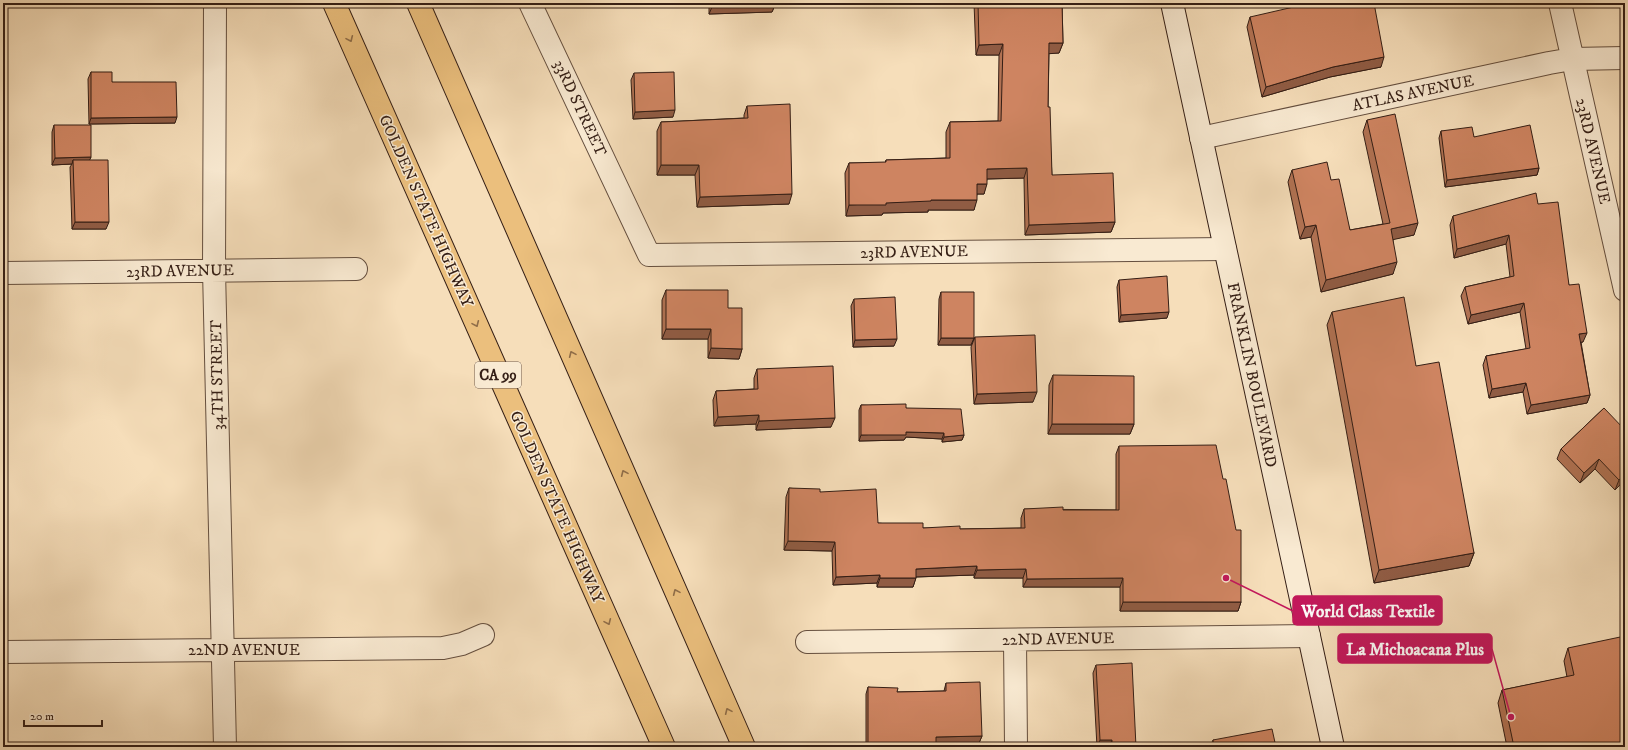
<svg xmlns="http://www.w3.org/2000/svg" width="1628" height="750" font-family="'IM FELL DW Pica',serif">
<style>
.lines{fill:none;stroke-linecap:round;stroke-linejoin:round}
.minor-casing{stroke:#644e3e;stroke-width:24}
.secondary-casing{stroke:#341e15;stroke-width:24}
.motorway-casing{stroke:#341e15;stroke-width:24}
.minor{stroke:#f9ead2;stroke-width:22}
.secondary{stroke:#f9ead2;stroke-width:22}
.motorway{stroke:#ebbf7d;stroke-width:22}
.wall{fill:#b17253;stroke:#341e15}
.shaded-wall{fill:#905c44;stroke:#341e15}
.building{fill:#ce8461;stroke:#341e15}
.oneway{stroke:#906e49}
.labels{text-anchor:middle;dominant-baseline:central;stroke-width:3;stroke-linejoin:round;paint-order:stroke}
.shield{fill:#f9ead2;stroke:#6f5b4e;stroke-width:1}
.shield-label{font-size:15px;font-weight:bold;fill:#341e15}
.street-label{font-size:16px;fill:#341e15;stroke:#f9ead2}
.leader{fill:none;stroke:#c2185b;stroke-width:1.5}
.callout-dot{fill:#c2185b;stroke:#f9ead2;stroke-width:1.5}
.callout{fill:#c2185b;stroke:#c2185b;stroke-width:1.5}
.callout-label{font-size:17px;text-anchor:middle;font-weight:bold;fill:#fff}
</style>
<rect width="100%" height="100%" fill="#f6deba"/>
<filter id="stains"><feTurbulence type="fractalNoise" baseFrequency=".005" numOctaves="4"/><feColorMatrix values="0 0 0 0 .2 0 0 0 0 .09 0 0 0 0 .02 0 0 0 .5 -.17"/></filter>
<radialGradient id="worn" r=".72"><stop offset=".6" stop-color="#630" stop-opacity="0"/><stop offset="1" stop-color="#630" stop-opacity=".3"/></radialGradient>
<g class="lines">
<!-- minor casing -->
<g class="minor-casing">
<path id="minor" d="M215 3 214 270 225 747
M530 3 649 255 1225 249
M1560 3 1625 290
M1201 138 1549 63 1572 59 1625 58
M3 273 356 269
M1015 640 1016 747
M807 642 1309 636
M3 652 443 648 462 644 483 635"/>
</g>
<!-- secondary casing -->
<g class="secondary-casing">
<path id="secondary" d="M1172 3 1333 747"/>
</g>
<!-- motorway casing -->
<g class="motorway-casing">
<path id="motorway" d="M334 3 664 747
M418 3 744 747"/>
</g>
<!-- minor -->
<use href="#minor" class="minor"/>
<!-- secondary -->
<use href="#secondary" class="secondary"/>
<!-- motorway -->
<use href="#motorway" class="motorway"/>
</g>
<!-- wall -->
<path class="wall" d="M709 3H774L775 5 772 12 709 14Z
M974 3H1062L1063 43 1059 53H1049L1048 107 1052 175 1115 222 1111 232 1025 235 1024 178 987 179 984 194H977L974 210H928V212L883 213 882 215 846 216 845 173 849 163H885L886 160 946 158V132L950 122 998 121 999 55H976Z
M1250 17 1381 67 1330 77 1262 97 1247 27Z
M91 72 112 82 175 123 89 124 88 79Z
M634 73 673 117 633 119 631 80Z
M747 106 789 204 697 207 695 175H657V131L661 122 744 118V115Z
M1367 120 1414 235 1393 239V274L1321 292 1311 237 1300 239 1288 182 1292 170 1331 180 1350 230 1383 224 1363 132Z
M54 125 91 157 89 160 106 229H72L70 167 72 164 52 165V132Z
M1441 131 1474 137 1539 168 1537 175 1445 187 1439 138Z
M1538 204 1569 285 1583 342H1581L1590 395 1587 403 1527 414 1523 392 1489 398 1483 365 1486 356 1526 349 1520 312 1468 324 1461 296 1465 287 1510 277 1506 244 1454 258 1450 225 1453 216Z
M1119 280 1167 318 1119 322 1117 287Z
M666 290 728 308 742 349 739 359 708 358V339H662V300Z
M941 292 974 338 971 345H938L939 299Z
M854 299 894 346 853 347 851 306Z
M1332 312 1416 366 1474 553 1469 566 1374 583 1327 325Z
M975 337 1033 402 974 404 971 347Z
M757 369 831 427 756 430V424L714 426 713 400 716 391 754 389V378Z
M1053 375 1134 424 1130 434H1048L1049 385Z
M861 405 906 408 964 435 962 440 942 442V439L906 437 904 440 859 441V410Z
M1604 408 1625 480 1615 490 1595 469 1580 483 1557 459 1561 449Z
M1119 446 1241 602 1238 611H1120V587H1023V578H974V575L916 577 913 587H877V583L833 585 832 551 784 550 786 497 789 488 820 492 878 523 923 528 960 529 1021 528V518L1024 509 1116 510V454Z
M1568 648 1625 747H1507L1498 703 1502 690 1567 677 1564 661Z
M1096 665 1136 747H1097L1093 673Z
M946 683 982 736 979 743 936 744V747H866V694L868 687 897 692 944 691Z
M1213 740 1276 747H1210Z"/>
<!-- shaded-wall -->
<path class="shaded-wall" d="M775 5 772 12 709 14 712 7Z
M1049 43H1063L1059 53 1045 54Z
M1003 44 999 55H976L979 45Z
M1384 57 1381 67 1330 77 1262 97 1266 87 1333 67Z
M675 110 673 117 633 119 635 112Z
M177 117 175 123 89 124 91 118Z
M91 157 88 164 73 160 72 164 52 165 55 158Z
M661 165H699L695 175H657Z
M1027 168 1024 178 984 179 987 169Z
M1539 168 1537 175 1445 187 1447 180Z
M977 184H987L984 194H974Z
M792 194 789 204 697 207 700 197Z
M931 200H977L974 210H928V212L883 213 882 215 846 216 849 205Z
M75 222H109L106 229H72Z
M1115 222 1111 232 1025 235 1029 225Z
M1418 223 1414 235 1387 241 1391 229Z
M1316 225 1311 237 1300 239 1305 227Z
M1509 235 1506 244 1454 258 1457 249Z
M1397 262 1393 274 1321 292 1326 280Z
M1524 303 1520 312 1468 324 1471 315Z
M1169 312 1167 318 1119 322 1121 315Z
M666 329H711L708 339H662Z
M1587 333 1583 342 1576 343 1579 334Z
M941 338H974L971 345H938Z
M897 339 894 346 853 347 855 340Z
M711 348 742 349 739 359 708 358Z
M1526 383 1523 392 1489 398 1492 389Z
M1037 392 1033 402 974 404 977 394Z
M1590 395 1587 403 1527 414 1531 405Z
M759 415 756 424 714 426 718 417Z
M835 418 831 427 756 430 759 421Z
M1052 424H1134L1130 434H1048Z
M906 432 944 433 942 439 906 437 904 440 859 441 861 435Z
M964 435 962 440 942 442 944 437Z
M1599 459 1595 469 1580 483 1584 473Z
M1625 474V480L1615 490 1619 480Z
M788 541 835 542 832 551 784 550Z
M1474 553 1469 566 1374 583 1379 570Z
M977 566 974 575 913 577 916 569Z
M1026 569 1023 578H974L977 570Z
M880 575 877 583 833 585 836 577Z
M880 578H916L913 587H877Z
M1123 578 1120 587H1023L1027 579Z
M1123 602H1241L1238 611H1120Z
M982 736 979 743 934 744 936 737Z
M1100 740H1112L1109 747H1097Z
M910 745 909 747H868V746Z"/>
<!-- building -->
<path class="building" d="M712 3H774L775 5 712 7Z
M978 3H1062L1063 43H1049L1048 107H1050L1052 175 1113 173 1115 222 1029 225 1027 168 987 169V184H977V200H931V201L886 203V205H849V163L886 162V160L950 158V122L1001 121 1003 44 979 45Z
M1311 3H1374L1384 57 1333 67 1266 87 1250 17Z
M91 72H112V82H176L177 117 91 118Z
M674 72 675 110 635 112 634 73Z
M790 104 792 194 700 197 699 165H661V122L748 118 747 106Z
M1395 114 1418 223 1391 229 1397 262 1326 280 1316 225 1305 227 1292 170 1327 162 1331 180 1339 179 1350 230 1390 223 1367 120Z
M54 125H91V157L55 158Z
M1530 125 1539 168 1447 180 1441 131 1472 127 1474 137Z
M73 160H108L109 222H75Z
M1536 193 1538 204 1558 202 1569 285 1579 284 1587 333 1579 334 1590 395 1531 405 1526 383 1492 389 1486 356 1530 348 1524 303 1471 315 1465 287 1514 276 1509 235 1457 249 1453 216Z
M1167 276 1169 312 1121 315 1119 280Z
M666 290H728V308H742V349L711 348V329H666Z
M941 292H974V338H941Z
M895 297 897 339 855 340 854 299Z
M1404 297 1416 366 1439 362 1474 553 1379 570 1332 312Z
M1035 335 1037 392 977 394 975 337Z
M833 366 835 418 759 421V415L718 417 716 391 758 389 757 369Z
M1053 375 1134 376V424H1052Z
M906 404V408L961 409 964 435 944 437V433L906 432V435H861V405Z
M1604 408 1625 430V474L1619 480 1599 459 1584 473 1561 449Z
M1216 445 1223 479H1226L1236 530H1241V602H1123V578L1027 579 1026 569 977 570V566L916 569V578H880V575L836 577 835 542 788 541 789 488 820 489V492L876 489 878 523H923V528L960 526V529L1025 528 1024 509 1063 507V510H1119V446Z
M1625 636V747H1514L1502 690 1574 675 1568 648Z
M1132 663 1136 747H1112V740H1100L1096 665Z
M980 682 982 736 936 737V747H910V745L868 746V687L898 688 897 692 946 691V683Z
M1272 729 1276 747H1214L1213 740Z"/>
<!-- one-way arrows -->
<defs><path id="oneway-chevron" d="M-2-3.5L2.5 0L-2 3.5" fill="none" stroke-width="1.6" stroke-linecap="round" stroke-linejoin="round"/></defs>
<g class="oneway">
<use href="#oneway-chevron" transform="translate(350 39) rotate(66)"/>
<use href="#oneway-chevron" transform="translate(476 324) rotate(66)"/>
<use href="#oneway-chevron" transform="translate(572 354) rotate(-114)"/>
<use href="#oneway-chevron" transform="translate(624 473) rotate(-114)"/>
<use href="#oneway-chevron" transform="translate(676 592) rotate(-114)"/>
<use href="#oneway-chevron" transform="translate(608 622) rotate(66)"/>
<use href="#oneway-chevron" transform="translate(728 711) rotate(-114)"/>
</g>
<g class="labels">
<!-- shield labels -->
<rect class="shield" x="475" y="362" width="46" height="26" rx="3"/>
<g class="shield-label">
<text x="498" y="375">CA 99</text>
</g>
<!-- street labels -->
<g class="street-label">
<text transform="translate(1413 93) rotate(-12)">ATLAS AVENUE</text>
<text transform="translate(580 108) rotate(65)">33RD STREET</text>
<text transform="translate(1593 151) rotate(77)">23RD AVENUE</text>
<text transform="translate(426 211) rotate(66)">GOLDEN STATE HIGHWAY</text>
<text transform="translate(914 252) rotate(-1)">23RD AVENUE</text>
<text transform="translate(180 271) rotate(-1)">23RD AVENUE</text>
<text transform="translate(217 375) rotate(-91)">34TH STREET</text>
<text transform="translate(1252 375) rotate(78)">FRANKLIN BOULEVARD</text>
<text transform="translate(557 507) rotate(66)">GOLDEN STATE HIGHWAY</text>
<text transform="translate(1058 639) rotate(-1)">22ND AVENUE</text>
<text x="244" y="650">22ND AVENUE</text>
</g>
</g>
<!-- callouts -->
<path class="leader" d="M1226 578L1293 611M1511 717L1492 649"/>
<g class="callout-dot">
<circle cx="1226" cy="578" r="4"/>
<circle cx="1511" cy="717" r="4"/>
</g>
<g class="callout">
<rect x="1293" y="596" width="149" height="29" rx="4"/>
<rect x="1338" y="634" width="154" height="29" rx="4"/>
</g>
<g class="callout-label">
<text x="1368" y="617">World Class Textile</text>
<text x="1415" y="655">La Michoacana Plus</text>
</g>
<!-- margin -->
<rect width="1628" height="750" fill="none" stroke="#f6deba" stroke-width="16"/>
<rect x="4" y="4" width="1620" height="742" fill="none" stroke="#341e15" stroke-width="2"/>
<rect x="8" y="8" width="1612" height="734" fill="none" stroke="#341e15"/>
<!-- scale -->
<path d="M24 720v6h78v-6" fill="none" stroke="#341e15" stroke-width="2"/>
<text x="30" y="720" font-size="12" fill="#341e15" stroke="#f9ead2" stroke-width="3" paint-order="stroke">20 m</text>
<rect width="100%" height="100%" filter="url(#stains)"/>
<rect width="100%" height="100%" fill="url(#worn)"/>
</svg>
